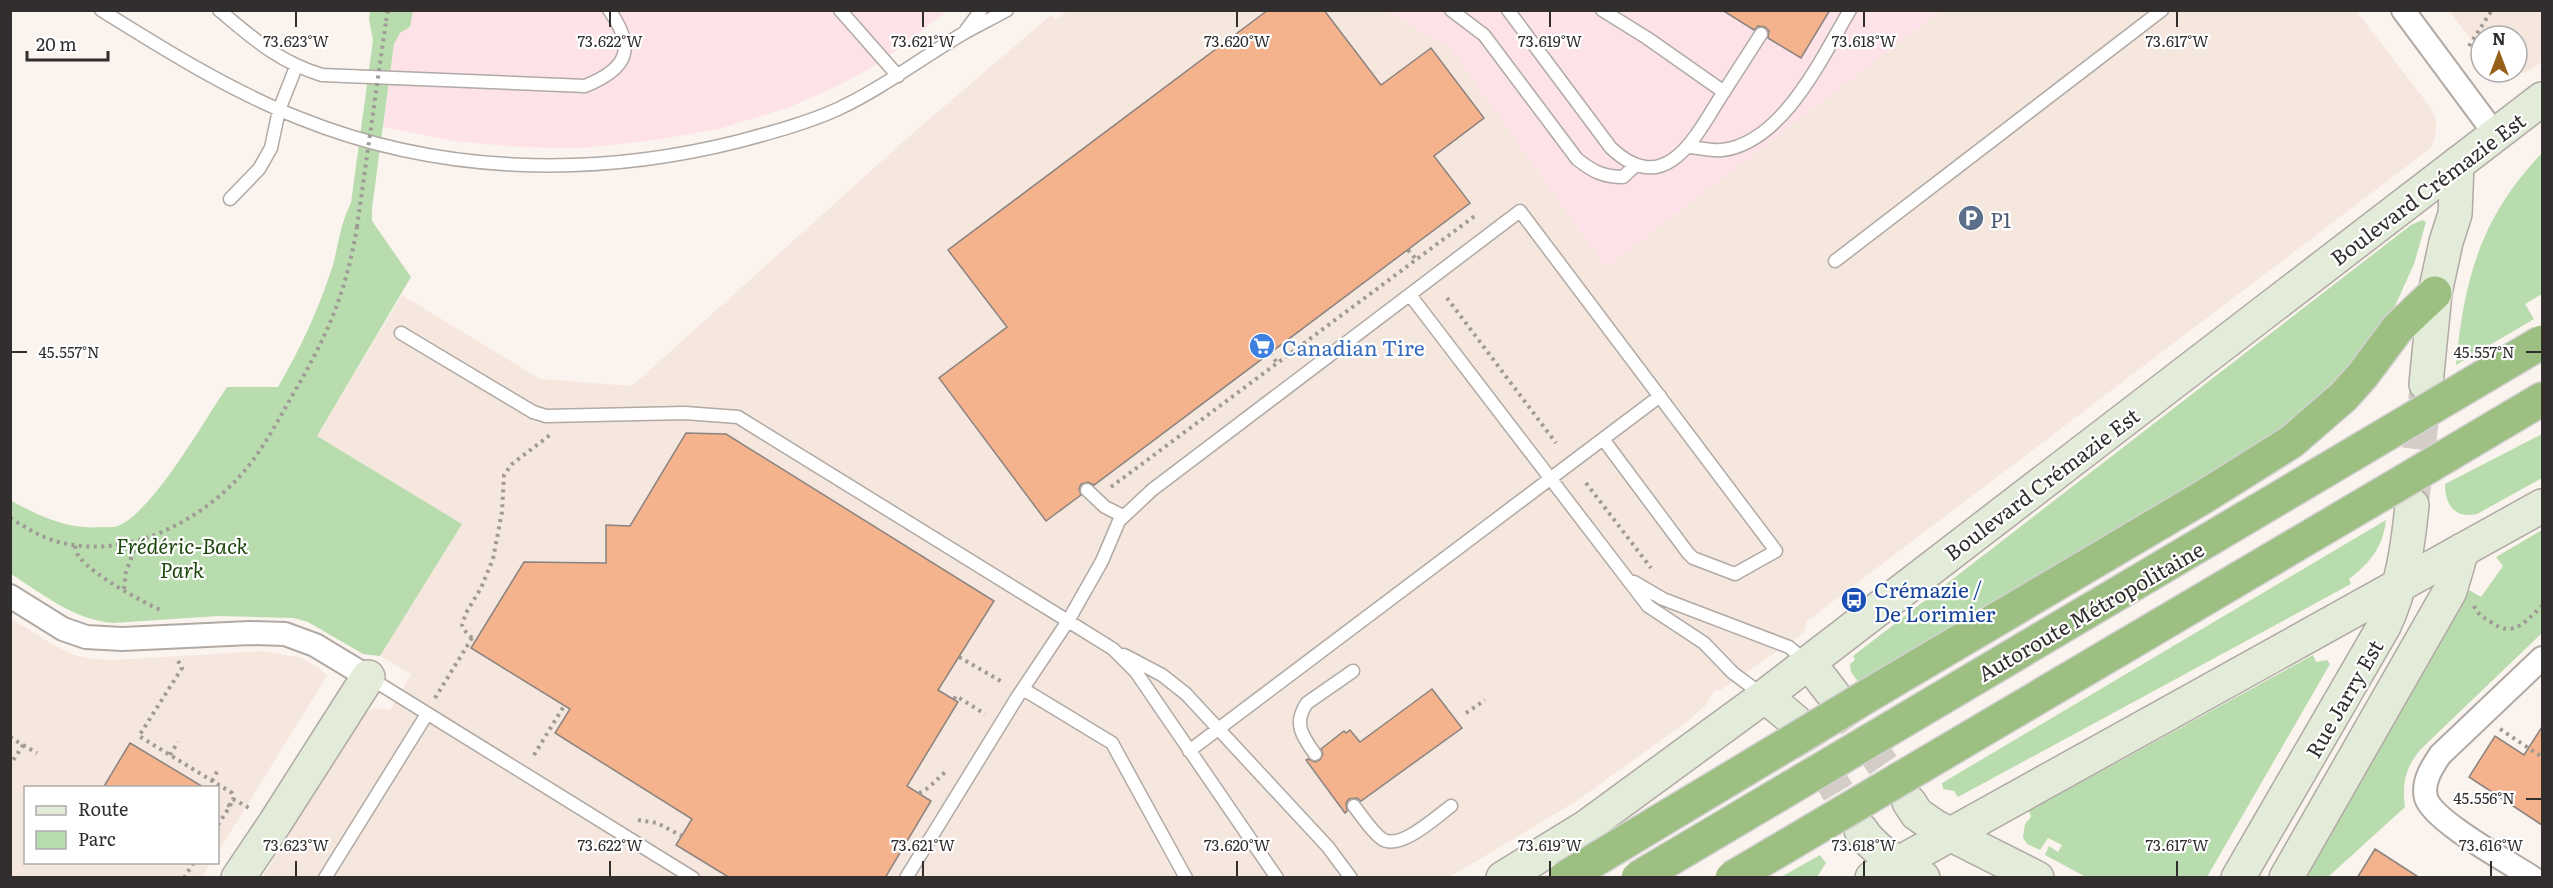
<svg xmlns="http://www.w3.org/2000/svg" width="2553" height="888" font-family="Literata,serif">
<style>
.built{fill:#f6e7de}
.industrial{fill:#fde3e8}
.green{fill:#b8dcad}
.building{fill:#f4b28d;stroke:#8a837f;stroke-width:1.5}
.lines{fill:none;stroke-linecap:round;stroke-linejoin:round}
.secondary-tunnel{stroke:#d3ccc7;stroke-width:33;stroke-dasharray:33 16;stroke-linecap:butt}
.lane-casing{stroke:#b0a9a4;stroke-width:15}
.street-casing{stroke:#b0a9a4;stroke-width:26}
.secondary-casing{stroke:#b0a9a4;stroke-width:36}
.highway-casing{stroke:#d2d1d1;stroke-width:36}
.path{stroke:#a09a97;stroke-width:4;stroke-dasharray:3 4.5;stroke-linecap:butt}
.lane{stroke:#fff;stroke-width:12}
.street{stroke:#fff;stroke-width:22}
.secondary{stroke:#e2ecd9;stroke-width:33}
.highway{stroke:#9dbf81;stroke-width:33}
.highway-bridge-casing{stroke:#d2d1d1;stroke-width:36;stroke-linecap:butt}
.path-bridge{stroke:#a09a97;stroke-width:4;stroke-dasharray:3 4.5;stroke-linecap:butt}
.highway-bridge{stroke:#9dbf81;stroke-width:33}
.ticks{fill:none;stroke:#312e2d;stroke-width:2}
.labels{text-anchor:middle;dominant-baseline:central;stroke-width:4.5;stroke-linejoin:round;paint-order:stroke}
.street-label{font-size:21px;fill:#312e2d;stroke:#fff}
.service-label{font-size:21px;fill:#4e5e75;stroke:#fff;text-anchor:start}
.shop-label{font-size:21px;fill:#366cbe;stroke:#fff;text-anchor:start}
.park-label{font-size:21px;font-style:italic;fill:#1d470d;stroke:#fff}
.transit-label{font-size:21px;fill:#164399;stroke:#fff;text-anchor:start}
.ticks-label{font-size:15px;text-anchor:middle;fill:#312e2d;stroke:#fff;stroke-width:4.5;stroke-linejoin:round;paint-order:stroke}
</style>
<rect width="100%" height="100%" fill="#fbf3ee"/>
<!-- built -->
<path class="built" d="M1065 10 1385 11 1450 48 1606 268 1941 11H2356L2431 108 2436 120 2435 137 2431 148 1807 621 1804 633 1719 691 1715 689 1705 706 1689 720 1578 800 1450 877 262 878 366 713 373 708 390 710 411 674 380 656 381 654 462 524 317 436 402 295 540 379 632 386 913 133 1051 15 1056 20 1066 12Z
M2449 11H2542V62L2527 72 2517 74 2503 72H2517V36H2481V53Z
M10 618 57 647 75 655 93 659 114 660 264 651 302 658 319 668 327 676 218 852V788H26V862L211 863 201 877H11Z"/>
<!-- industrial -->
<path class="industrial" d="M413 11H947L884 60 844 83 790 107 719 129 656 140 582 148 517 147 453 141 383 127 394 44 400 33 410 27Z
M1385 11H1941L1606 268 1450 48Z"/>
<!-- green -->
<path class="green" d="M370 11H413L410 27 400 33 394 44 372 208V221L411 277 317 436 462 524 380 656 363 654 308 622 294 618 218 616 113 623C74 620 43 594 11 574L10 500C39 516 68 530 102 527 108 527 115 528 120 525 155 508 204 421 227 387H278C301 348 319 308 333 265 339 242 340 225 351 203L373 40 369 19Z
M2542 153V294L2525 304 2534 319 2456 365C2464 278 2481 217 2542 153Z
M2422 220 2426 222 2414 264 2394 308 2366 347 2299 421 1859 683 1851 672 1850 664 1855 660 1853 656 2411 225Z
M2542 434V478L2477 514C2455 519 2445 505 2445 484Z
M2386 520C2383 547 2370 563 2349 579L2351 584 1958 797 1954 791 1943 789 1942 783Z
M2542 530V633L2421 749C2405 768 2402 783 2405 807L2328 877 2305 878 2469 590 2481 597 2503 566 2496 557Z
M2313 655 2316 662 2327 660 2330 664 2207 877H2086L2045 855 2049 846 2058 852 2062 845 2048 838 2040 850 2027 844 2023 837 2025 824 2031 817 2029 811Z
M1820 855 1826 863 1817 877H1781Z"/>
<!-- building -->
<path class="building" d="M1268 10H1324L1381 85 1431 48 1484 118 1434 156 1470 203 1094 485 1088 482 1081 484 1079 489 1081 495 1046 521 939 378 1007 327 948 250Z
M1722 10H1830L1801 58 1768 38 1769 31 1765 27 1758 26 1754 30Z
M686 433 726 434 994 601 938 690 958 702 907 786 931 801 885 878H730L676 845 692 819 555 733 570 709 471 648 524 562 606 563V525L630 526Z
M1432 689 1462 728 1361 801 1357 798 1349 799 1346 803 1347 811 1345 813 1306 760 1308 759 1315 762 1320 760 1323 754 1321 749 1344 731 1346 733 1350 730 1360 742Z
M2542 727V825L2469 777 2495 736 2524 755Z
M130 743 205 788H103Z
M2375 849 2420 878H2357Z"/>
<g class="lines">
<!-- secondary-tunnel -->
<path class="secondary-tunnel" d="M2413 498 2426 389
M1836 698 1909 802
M1796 722 1861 830"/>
<!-- lane casing -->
<g class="lane-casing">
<path id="lane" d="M101 10C165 50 229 90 299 118 440 175 594 178 740 141 773 132 807 123 838 109 883 88 921 58 964 33 978 25 993 18 1007 10
M219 10C254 39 277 61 322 75L585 86C627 69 637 49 609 10
M840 10 898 76
M1451 10 1484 35 1577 159C1592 171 1603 177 1623 177L1636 165
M1508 10 1611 148C1663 197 1693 142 1718 101 1733 78 1747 56 1761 34
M1602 10 1647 38 1724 92
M966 30 981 10
M1690 147C1700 148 1712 151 1722 150 1783 143 1822 57 1850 10
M230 199 259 169 271 148 279 110 296 67
M1835 261 2162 10
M1410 295 1648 606 1704 643 1733 673 1764 696
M401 333 533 412 546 416 685 413 738 417 1068 621 1113 649 1136 672 1277 878
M1087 490 1105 507 1123 516
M1634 582 1663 599 1789 647 1808 663
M1124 655 1162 675 1186 694 1328 847 1351 878
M370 678 693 878
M1023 689 1112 743 1186 878
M1189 751 1660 396
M1315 754C1302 736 1293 723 1307 703L1353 671
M1354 806C1362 816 1371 831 1382 839 1400 851 1436 817 1451 806
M325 878 427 714
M906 878 1018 696 1068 621 1102 561 1119 521 1152 490 1520 211 1776 551 1735 574 1693 558 1688 553 1603 439"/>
</g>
<!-- street casing -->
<g class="street-casing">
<path id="street" d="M2403 10 2495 134
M10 596 63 629 86 637 122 639 250 633 285 634 315 645 368 677
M2533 878C2509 862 2434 822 2426 798 2422 782 2432 767 2440 755L2542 658"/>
</g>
<!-- secondary casing -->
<g class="secondary-casing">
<path id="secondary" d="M2426 384 2435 293 2446 242 2455 214 2457 164
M1809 663 1836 698
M1765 696 1796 722
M1909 802 1917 814 1936 827 2037 878
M1861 830C1875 852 1901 864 1923 878
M238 878 275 823 368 677
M1503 878 1586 827 1765 696 2542 99
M1872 878 2542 506
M2238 878 2384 626C2402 588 2408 547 2412 505
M2286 878 2450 591 2462 550"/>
</g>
<!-- highway casing -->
<g class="highway-casing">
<path id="highway" d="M2426 468 2542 399
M1884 686 2205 496 2291 442 2343 397 2362 376 2397 329 2435 293"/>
</g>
<!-- path -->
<path class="path" d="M386 21 388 10
M2469 46 2492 10
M1408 250 1416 259
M1447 298 1556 443
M1270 353 1278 364
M1586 483 1651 568
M1111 487 1476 215
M10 518C25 527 39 536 55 541 121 561 196 525 240 476 261 453 276 424 292 396 326 338 346 294 357 227
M75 546C76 550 77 555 80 558 95 576 142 602 163 611
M124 589 126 572 138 540
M2474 606C2477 614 2484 618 2491 622 2514 639 2525 621 2542 606
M472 638 464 630 462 625 466 613 481 588 493 559 502 512 504 475 512 464 550 435
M959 657 1004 683
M178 661 182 668 139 736 232 793 233 799
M435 698 472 638 475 641
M954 699 956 696 985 714
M1466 713 1485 700
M2500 729 2542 757
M10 737 23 745 10 765
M23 745 37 753
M170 755 178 742
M534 755 564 706
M212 781 219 768
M919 793C930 789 938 777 948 770
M230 806 233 799 249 808
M638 820 657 823 682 836
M218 825 230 806 225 803
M184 878 194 862"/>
<!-- lane -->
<use href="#lane" class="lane"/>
<!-- street -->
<use href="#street" class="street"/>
<!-- secondary -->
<use href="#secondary" class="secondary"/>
<!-- highway -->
<use href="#highway" class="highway"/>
<!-- highway-bridge casing -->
<g class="highway-bridge-casing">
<path id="highway-bridge" d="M1565 878 1884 686
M1638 878 2542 342
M1732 878 2426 468"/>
</g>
<!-- path-bridge -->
<path class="path-bridge" d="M357 227 386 21"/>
<!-- highway-bridge -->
<use href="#highway-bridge" class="highway-bridge"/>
</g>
<!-- ticks -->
<path class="ticks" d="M296 12V27M610 12V27M923 12V27M1237 12V27M1550 12V27M1864 12V27M2177 12V27M12 352H27M2526 352H2541M2526 799H2541M296 861V876M610 861V876M923 861V876M1237 861V876M1550 861V876M1864 861V876M2177 861V876M2491 861V876"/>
<!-- icons -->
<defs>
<g id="parking-disc" transform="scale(1.35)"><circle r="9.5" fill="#5c6f8a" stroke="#fff"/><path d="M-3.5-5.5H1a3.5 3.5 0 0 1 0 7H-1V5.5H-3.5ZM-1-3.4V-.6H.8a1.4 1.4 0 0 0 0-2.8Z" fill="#fff"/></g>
<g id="supermarket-disc" transform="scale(1.35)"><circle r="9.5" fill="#3f7fe0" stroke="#fff"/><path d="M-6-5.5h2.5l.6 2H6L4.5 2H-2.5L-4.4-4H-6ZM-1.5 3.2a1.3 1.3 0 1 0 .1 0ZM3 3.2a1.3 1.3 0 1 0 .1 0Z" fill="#fff"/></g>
<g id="bus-disc" transform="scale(1.35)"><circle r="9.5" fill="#1a4fb4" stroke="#fff"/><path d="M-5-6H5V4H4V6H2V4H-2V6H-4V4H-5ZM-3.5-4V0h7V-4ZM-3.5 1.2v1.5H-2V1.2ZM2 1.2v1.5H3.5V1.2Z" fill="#fff"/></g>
</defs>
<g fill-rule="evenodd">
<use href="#parking-disc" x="1971" y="218"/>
<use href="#supermarket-disc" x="1262" y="346"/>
<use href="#bus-disc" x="1854" y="600"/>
</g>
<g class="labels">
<!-- street labels -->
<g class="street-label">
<text transform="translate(2427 188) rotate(-37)">Boulevard Crémazie Est</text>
<text transform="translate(2041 483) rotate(-37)">Boulevard Crémazie Est</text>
<text transform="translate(2090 610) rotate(-30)">Autoroute Métropolitaine</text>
<text transform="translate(2343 698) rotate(-60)">Rue Jarry Est</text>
</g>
<!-- service labels -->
<g class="service-label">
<text x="1990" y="218">P1</text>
</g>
<!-- shop labels -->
<g class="shop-label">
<text x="1282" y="346">Canadian Tire</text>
</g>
<!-- park labels -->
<g class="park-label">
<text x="182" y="544">Frédéric-Back<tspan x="182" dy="24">Park</tspan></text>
</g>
<!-- transit labels -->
<g class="transit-label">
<text x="1874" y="588">Crémazie /<tspan x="1874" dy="24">De Lorimier</tspan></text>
</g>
</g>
<g class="ticks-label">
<text x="296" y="47">73.623°W</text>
<text x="610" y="47">73.622°W</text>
<text x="923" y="47">73.621°W</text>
<text x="1237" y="47">73.620°W</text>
<text x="1550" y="47">73.619°W</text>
<text x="1864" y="47">73.618°W</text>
<text x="2177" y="47">73.617°W</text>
<text x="69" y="358">45.557°N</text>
<text x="2484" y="358">45.557°N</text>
<text x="2484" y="804">45.556°N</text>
<text x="296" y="851">73.623°W</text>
<text x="610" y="851">73.622°W</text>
<text x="923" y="851">73.621°W</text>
<text x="1237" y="851">73.620°W</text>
<text x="1550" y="851">73.619°W</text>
<text x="1864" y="851">73.618°W</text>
<text x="2177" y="851">73.617°W</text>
<text x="2491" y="851">73.616°W</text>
</g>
<!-- border -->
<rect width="2553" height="888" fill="none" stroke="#312e2d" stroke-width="24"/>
<!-- legend -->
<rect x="24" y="786" width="195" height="78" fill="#ffffff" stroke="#adabab" stroke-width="1.5"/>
<rect x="36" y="806" width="30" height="9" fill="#e2ecd9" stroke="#adabab" stroke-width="1.5"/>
<text x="78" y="816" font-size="18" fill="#312e2d">Route</text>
<rect x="36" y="831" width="30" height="18" fill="#b8dcad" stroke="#adabab" stroke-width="1.5"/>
<text x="78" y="846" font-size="18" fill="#312e2d">Parc</text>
<!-- north arrow -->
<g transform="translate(2499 54)"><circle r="28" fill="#ffffff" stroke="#adabab" stroke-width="1.5"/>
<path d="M0-4.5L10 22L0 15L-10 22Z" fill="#976019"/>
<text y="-9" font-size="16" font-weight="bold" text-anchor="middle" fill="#312e2d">N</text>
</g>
<!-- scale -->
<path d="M27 51v9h81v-9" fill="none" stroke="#312e2d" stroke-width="3"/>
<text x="36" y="51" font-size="18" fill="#312e2d" stroke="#ffffff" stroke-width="4.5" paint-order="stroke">20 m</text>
</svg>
